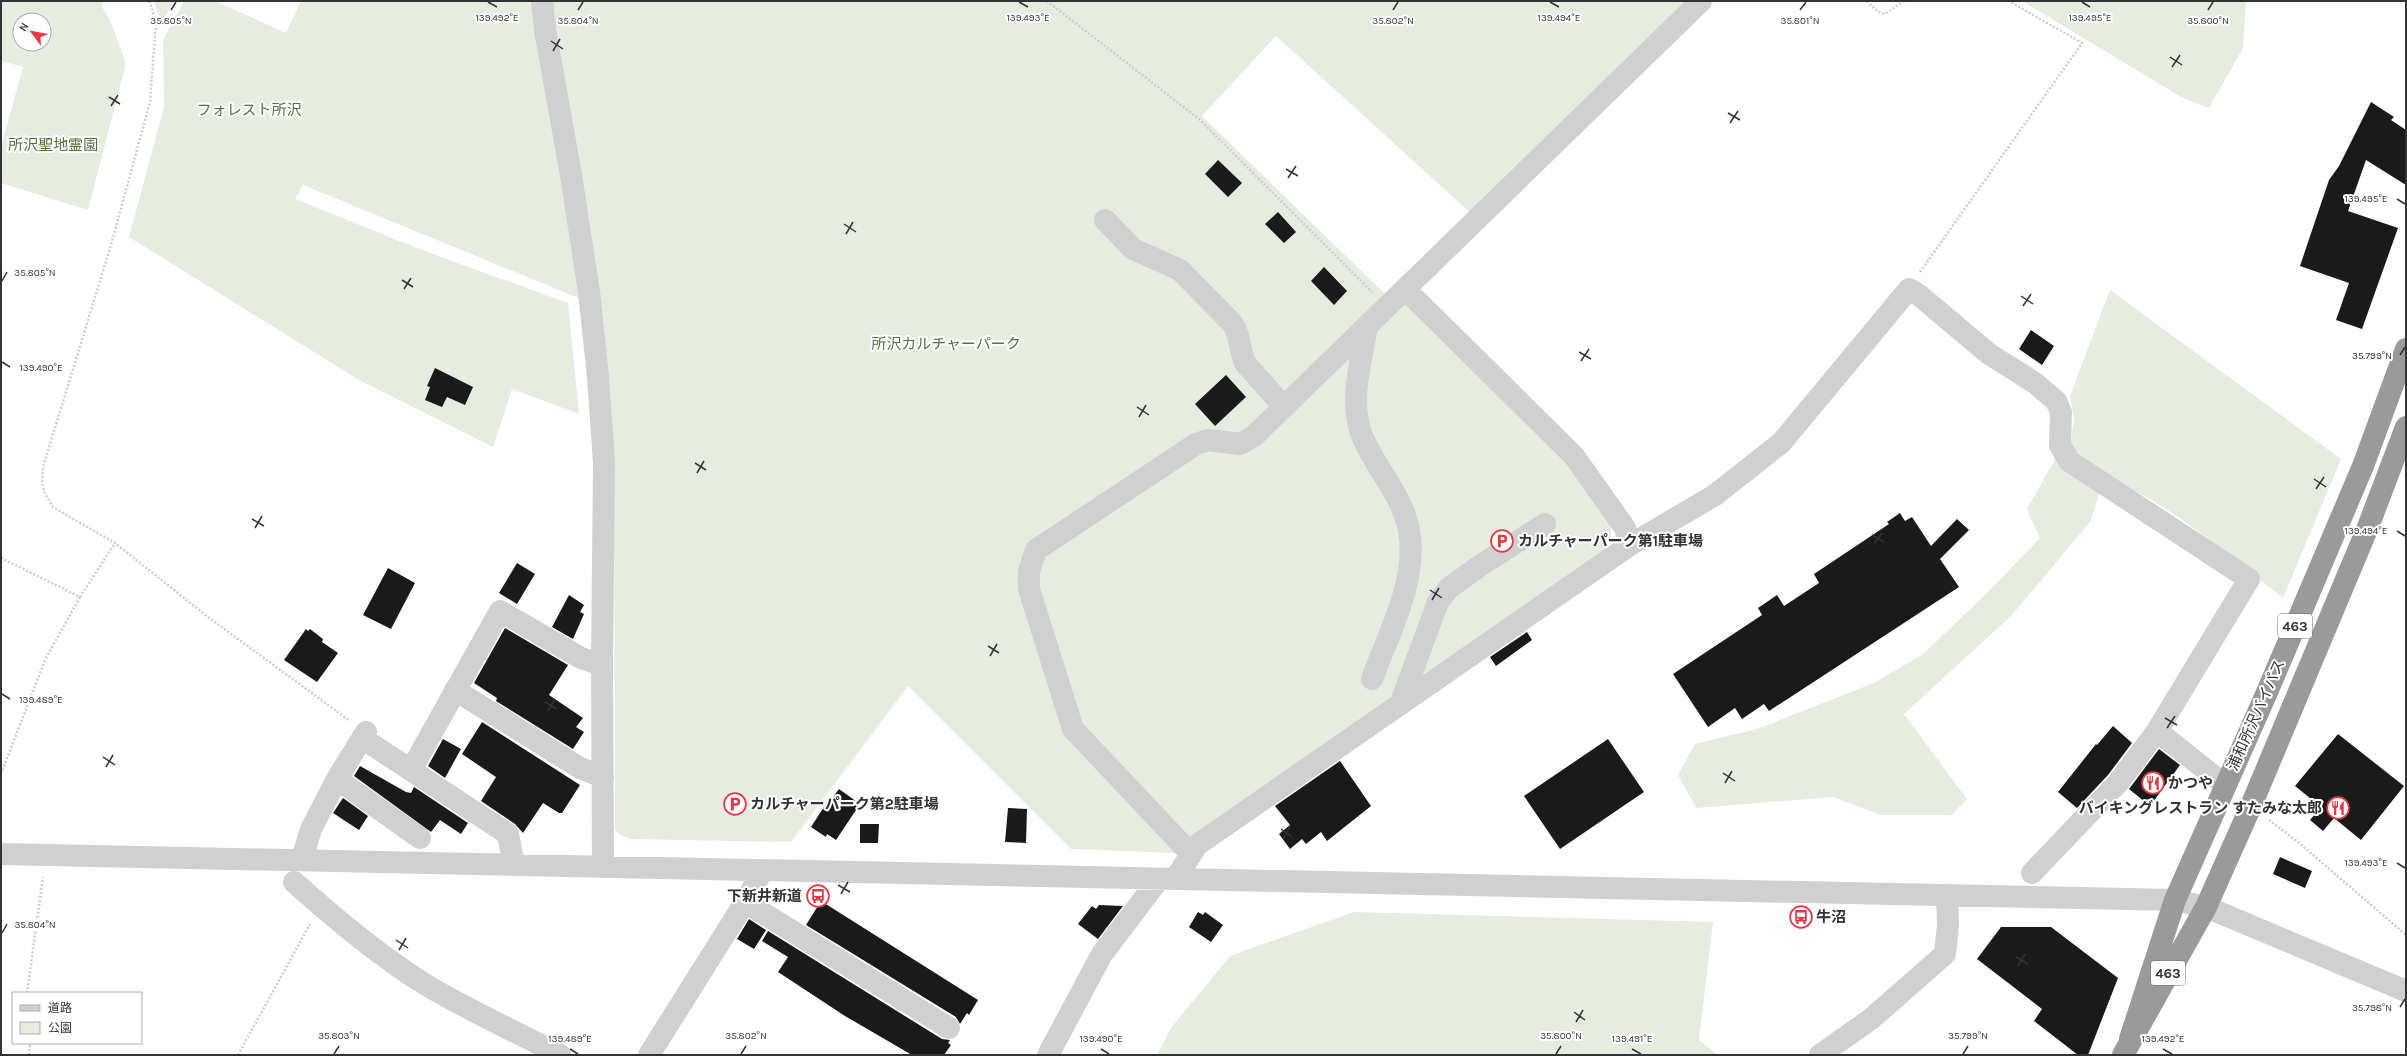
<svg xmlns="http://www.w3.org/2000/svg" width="2407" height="1056" font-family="Karla,'Noto Sans JP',sans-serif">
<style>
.green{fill:#e6ecdf;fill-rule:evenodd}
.building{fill:#1a1a1a}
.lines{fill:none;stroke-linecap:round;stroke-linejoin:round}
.path{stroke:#cdcdcd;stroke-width:2.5;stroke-dasharray:2 2;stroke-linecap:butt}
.minor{stroke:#d0d0d0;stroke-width:22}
.highway{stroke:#9a9a9a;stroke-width:22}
.ticks{fill:none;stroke:#333;stroke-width:1.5}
.labels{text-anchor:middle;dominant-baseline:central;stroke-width:4;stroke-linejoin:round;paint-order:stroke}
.shield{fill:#fff;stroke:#707070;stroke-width:1}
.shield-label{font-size:14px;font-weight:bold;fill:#333}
.park-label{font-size:15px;fill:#56703f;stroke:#fff}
.poi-label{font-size:15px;font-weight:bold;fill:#333;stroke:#fff;text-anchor:start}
.street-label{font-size:15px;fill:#333;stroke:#fff}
.ticks-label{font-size:10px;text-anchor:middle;fill:#333;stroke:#fff;stroke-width:4;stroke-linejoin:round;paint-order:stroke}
</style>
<rect width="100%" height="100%" fill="#fff"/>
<!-- green -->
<path class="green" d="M1 1H103L102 7 109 18 126 63 88 210 1 183V147L23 67 2 61 1 66ZM20 20H44V44H20Z
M154 1H175L161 22Z
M184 1H215L286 33 301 1H1701L1476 218 1276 36 1202 116 1385 294 1407 299 1572 467 1611 524V538L1607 550 1176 853 1071 849 908 686 791 842 630 839 622 836 615 830 614 472 598 306 303 185 295 199 419 249 568 303 579 414 512 389 493 447 359 380 129 237 164 107 163 40Z
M2022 1H2246L2243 48 2209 108 2181 97Z
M2110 290 2341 459 2283 598C2227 554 2172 505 2105 476L2090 522 2010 617 1904 714 1967 799 1951 815H1880L1834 797 1696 808 1678 775 1695 744 1757 729 1874 683 1923 654 1985 595 2040 538 2027 509 2058 454 2071 441 2074 419 2070 396Z
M1354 912 1713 922 1699 1040 1718 1055H1157L1171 1028 1230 956Z"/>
<!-- building -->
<path class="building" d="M2371 102 2394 117 2391 120 2406 130V185L2366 160 2348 211 2398 228 2362 329 2336 320 2349 283 2300 266 2329 180 2339 166Z
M1218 160 1242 183 1228 197 1205 174Z
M1278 212 1296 232 1284 243 1265 224Z
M1324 267 1347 291 1334 305 1311 281Z
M2031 330 2054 346 2042 365 2019 349Z
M435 368 473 387 465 405 447 397 442 407 425 400 430 387 427 386Z
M1226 375 1246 397 1215 426 1195 404Z
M1900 513 1905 521 1912 517 1931 546 1957 519 1969 530 1940 559 1959 587 1769 711 1764 704 1742 719 1735 708 1708 727 1673 674 1762 615 1758 608 1777 595 1784 606 1819 583 1814 574 1889 524 1887 522Z
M517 563 535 574 517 604 499 593Z
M388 568 415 583 391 629 363 615Z
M569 595 584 605 580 612 584 614 573 639 552 627Z
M505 628 568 665 549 695 583 718 576 727 584 732 573 749 496 701 497 698 474 683Z
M306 629 308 631 310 629 323 639 322 642 338 653 317 682 284 660Z
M1527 632 1532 640 1496 666 1490 657Z
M482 722 580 785 562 813H559L543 803 523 833 515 824 481 801 496 777 462 754Z
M2113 726 2132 743 2108 775 2077 808 2058 792 2096 744 2097 745Z
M2338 734 2404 786 2361 840 2334 818 2323 831 2310 820 2321 807 2295 786Z
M443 739 461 749 445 778 428 766Z
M1608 739 1644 792 1560 849 1524 796Z
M2159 749 2180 765 2150 806 2129 789Z
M1340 761 1371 806 1327 841 1321 832 1306 844 1302 839 1290 849 1279 834 1290 825 1275 806Z
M360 766 406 792 411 793 414 787 468 823 461 834 440 820 431 832 354 776Z
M839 789 860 804 836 840 827 834 826 837 811 827 829 799 831 800Z
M343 798 368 816 359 830 333 813Z
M1008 808 1027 809 1026 843 1005 842Z
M860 824H879L878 843H860Z
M2280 857 2312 871 2305 888 2273 874Z
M821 901 978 1000 969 1015 967 1013 960 1024 956 1017 806 925Z
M1099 905 1123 906 1098 939 1078 924 1092 906 1096 909Z
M1198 912 1203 915 1205 912 1223 925 1211 942 1189 927Z
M749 919 766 930 754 949 737 939Z
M2001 927H2051L2118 978 2088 1055H2078L2034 1021 2042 1009 1977 959Z
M768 931 942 1039 950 1040 948 1043 951 1045 944 1055H912L845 1016 778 972 788 957 762 941Z"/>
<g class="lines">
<!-- path -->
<path class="path" d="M149 1 156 21 150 102 111 245 43 467 42 483 45 494 53 507 115 543 208 617 350 721
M1047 1 1199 119 1372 292
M1867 1 1878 12 1885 14 1904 1
M1920 272 2082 43 2009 1
M1 558 80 597 115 543
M1 774 45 660 80 597
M2269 820 2298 842 2406 935
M27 993 43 877
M29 1055 30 1043
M238 1055 310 924"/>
<!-- minor -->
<path class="minor" d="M542 1 545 30 571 175 589 292 598 377 604 463 602 665 603 867
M1105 220 1133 249 1180 270 1232 323C1241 335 1239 350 1245 363L1284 407
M1405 289 1574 456 1625 528 1630 545
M1367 327C1361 362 1348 404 1363 438 1377 470 1402 495 1409 530 1418 581 1389 632 1372 679
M455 690 580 768 603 777
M1401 702 1438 602 1449 588 1481 565 1545 524
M2157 731 2225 785
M362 738 508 834 514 865
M411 770 500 611 581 658 602 665
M337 779 420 838
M1 854 2175 900 2206 907 2406 991
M1191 854 1073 729 1029 589V571L1036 550 1196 444 1208 440 1240 444 1254 436 1701 1
M302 859 311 829 337 779 366 732
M1176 878 1197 845 1630 545 1715 495 1781 443 1909 289 1919 295 1989 354 2035 383 2056 401 2061 412 2060 445 2069 461 2249 579 2157 731 2118 783 2032 873
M294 882C334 918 377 954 423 983 467 1010 515 1031 560 1055
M745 902 949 1028
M649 1055 747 899 762 871
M1048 1055 1102 954 1159 879
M1820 1055 1871 1019 1945 954 1948 925 1947 895"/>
<!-- highway -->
<path class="highway" d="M2130 1039 2175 900 2268 690 2363 466 2406 349
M2123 1055 2206 907 2251 806 2368 527 2406 427"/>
</g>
<!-- ticks -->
<path class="ticks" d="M488 2 497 7M1019 2 1028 7M1550 2 1559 7M2082 2 2090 7M171 10 176 2M578 10 583 2M1393 10 1398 2M1800 10 1806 2M2208 10 2213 2M551 41 563 49M553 51 560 39M2170 57 2182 65M2172 67 2180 55M109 97 120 104M111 106 118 95M1728 113 1740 120M1730 123 1738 111M1286 169 1298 176M1288 178 1296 166M2397 199 2405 204M844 224 856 232M846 234 853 222M402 280 413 287M2 281 7 272M404 289 411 278M2021 296 2033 304M2023 306 2031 294M1579 352 1591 359M2400 355 2405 347M1581 361 1589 349M2 362 10 367M1137 407 1149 415M1139 417 1146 405M695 463 706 470M697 473 704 461M2314 479 2326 487M2316 489 2324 477M252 519 264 526M255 528 262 516M2397 531 2405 536M1872 535 1884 542M1874 544 1882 533M1430 590 1442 598M1432 600 1439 588M988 646 999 653M990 656 997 644M2 694 10 699M545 702 557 709M548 711 555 699M2165 718 2177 725M2167 728 2175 716M103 757 115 765M106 767 113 755M1723 773 1735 781M1725 783 1732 771M1281 829 1292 837M1283 839 1290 827M2397 863 2405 868M838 885 850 892M841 894 848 882M2 933 7 924M396 940 408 948M399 950 406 938M2016 957 2028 964M2018 966 2025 954M2400 1007 2405 999M1574 1012 1585 1020M1576 1022 1583 1010M570 1049 578 1054M1101 1049 1109 1054M1632 1049 1641 1054M2163 1049 2172 1054M334 1054 339 1046M741 1054 746 1046M1556 1054 1561 1046M1963 1054 1968 1046"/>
<!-- icons -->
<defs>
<g id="parking-ring" transform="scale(1.15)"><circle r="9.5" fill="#fff" stroke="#e63946" stroke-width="1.5"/><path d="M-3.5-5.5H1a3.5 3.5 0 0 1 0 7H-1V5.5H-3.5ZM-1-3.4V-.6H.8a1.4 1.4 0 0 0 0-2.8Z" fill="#e63946"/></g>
<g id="restaurant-ring" transform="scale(1.15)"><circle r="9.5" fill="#fff" stroke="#e63946" stroke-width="1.5"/><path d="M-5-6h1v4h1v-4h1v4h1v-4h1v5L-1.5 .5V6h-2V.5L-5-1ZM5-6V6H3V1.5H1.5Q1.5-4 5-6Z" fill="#e63946"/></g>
<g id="bus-ring" transform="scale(1.15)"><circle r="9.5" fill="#fff" stroke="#e63946" stroke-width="1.5"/><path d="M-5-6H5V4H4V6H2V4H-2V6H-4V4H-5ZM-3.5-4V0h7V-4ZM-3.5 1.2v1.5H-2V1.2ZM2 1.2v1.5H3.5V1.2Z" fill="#e63946"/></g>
</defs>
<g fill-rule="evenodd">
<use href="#parking-ring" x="1502" y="541"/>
<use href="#restaurant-ring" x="2153" y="783"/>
<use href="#parking-ring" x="735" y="804"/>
<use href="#restaurant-ring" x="2338" y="808"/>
<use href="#bus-ring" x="818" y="896"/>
<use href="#bus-ring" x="1801" y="917"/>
</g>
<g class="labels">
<!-- shield labels -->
<g class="shield">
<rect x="2278" y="614" width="34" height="24" rx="3"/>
<rect x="2151" y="961" width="34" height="24" rx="3"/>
</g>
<g class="shield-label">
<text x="2295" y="626">463</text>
<text x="2168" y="973">463</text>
</g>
<!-- park labels -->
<g class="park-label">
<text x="249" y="110">フォレスト所沢</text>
<text x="53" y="145">所沢聖地霊園</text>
<text x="946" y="344">所沢カルチャーパーク</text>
</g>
<!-- poi labels -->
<g class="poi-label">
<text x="1518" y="541">カルチャーパーク第1駐車場</text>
<text x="2168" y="783">かつや</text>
<text x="750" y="804">カルチャーパーク第2駐車場</text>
<text x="2322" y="808" text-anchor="end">バイキングレストラン すたみな太郎</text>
<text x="802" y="896" text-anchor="end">下新井新道</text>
<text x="1816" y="917">牛沼</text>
</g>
<!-- street labels -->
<g class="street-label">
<text transform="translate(2256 715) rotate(-66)">浦和所沢バイパス</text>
</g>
</g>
<g class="ticks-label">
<text x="497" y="21">139.492°E</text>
<text x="1028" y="21">139.493°E</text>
<text x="1559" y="21">139.494°E</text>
<text x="2090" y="21">139.495°E</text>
<text x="171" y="24">35.805°N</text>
<text x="578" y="24">35.804°N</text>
<text x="1393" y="24">35.802°N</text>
<text x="1800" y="24">35.801°N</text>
<text x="2208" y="24">35.800°N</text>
<text x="2366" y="202">139.495°E</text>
<text x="35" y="276">35.805°N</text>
<text x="2372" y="359">35.799°N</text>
<text x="41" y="371">139.490°E</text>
<text x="2366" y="534">139.494°E</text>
<text x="41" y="703">139.489°E</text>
<text x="2366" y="866">139.493°E</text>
<text x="35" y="928">35.804°N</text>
<text x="2372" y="1011">35.798°N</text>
<text x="339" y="1039">35.803°N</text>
<text x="746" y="1039">35.802°N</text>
<text x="1561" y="1039">35.800°N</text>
<text x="1968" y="1039">35.799°N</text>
<text x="570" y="1042">139.489°E</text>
<text x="1101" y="1042">139.490°E</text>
<text x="1632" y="1042">139.491°E</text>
<text x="2163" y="1042">139.492°E</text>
</g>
<!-- border -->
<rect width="2407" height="1056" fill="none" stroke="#333333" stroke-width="4"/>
<!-- legend -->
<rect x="12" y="992" width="130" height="52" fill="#ffffff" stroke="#adadad"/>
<rect x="20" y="1005" width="20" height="6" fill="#d0d0d0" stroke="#adadad"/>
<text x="48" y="1012" font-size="12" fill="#333333">道路</text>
<rect x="20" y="1022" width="20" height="12" fill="#e6ecdf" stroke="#adadad"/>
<text x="48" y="1032" font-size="12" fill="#333333">公園</text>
<!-- north arrow -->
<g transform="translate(32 32) rotate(302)"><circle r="19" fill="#ffffff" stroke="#adadad"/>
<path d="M0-3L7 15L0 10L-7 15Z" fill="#e63946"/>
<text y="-6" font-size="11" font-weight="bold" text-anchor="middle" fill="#333333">N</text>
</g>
</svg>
